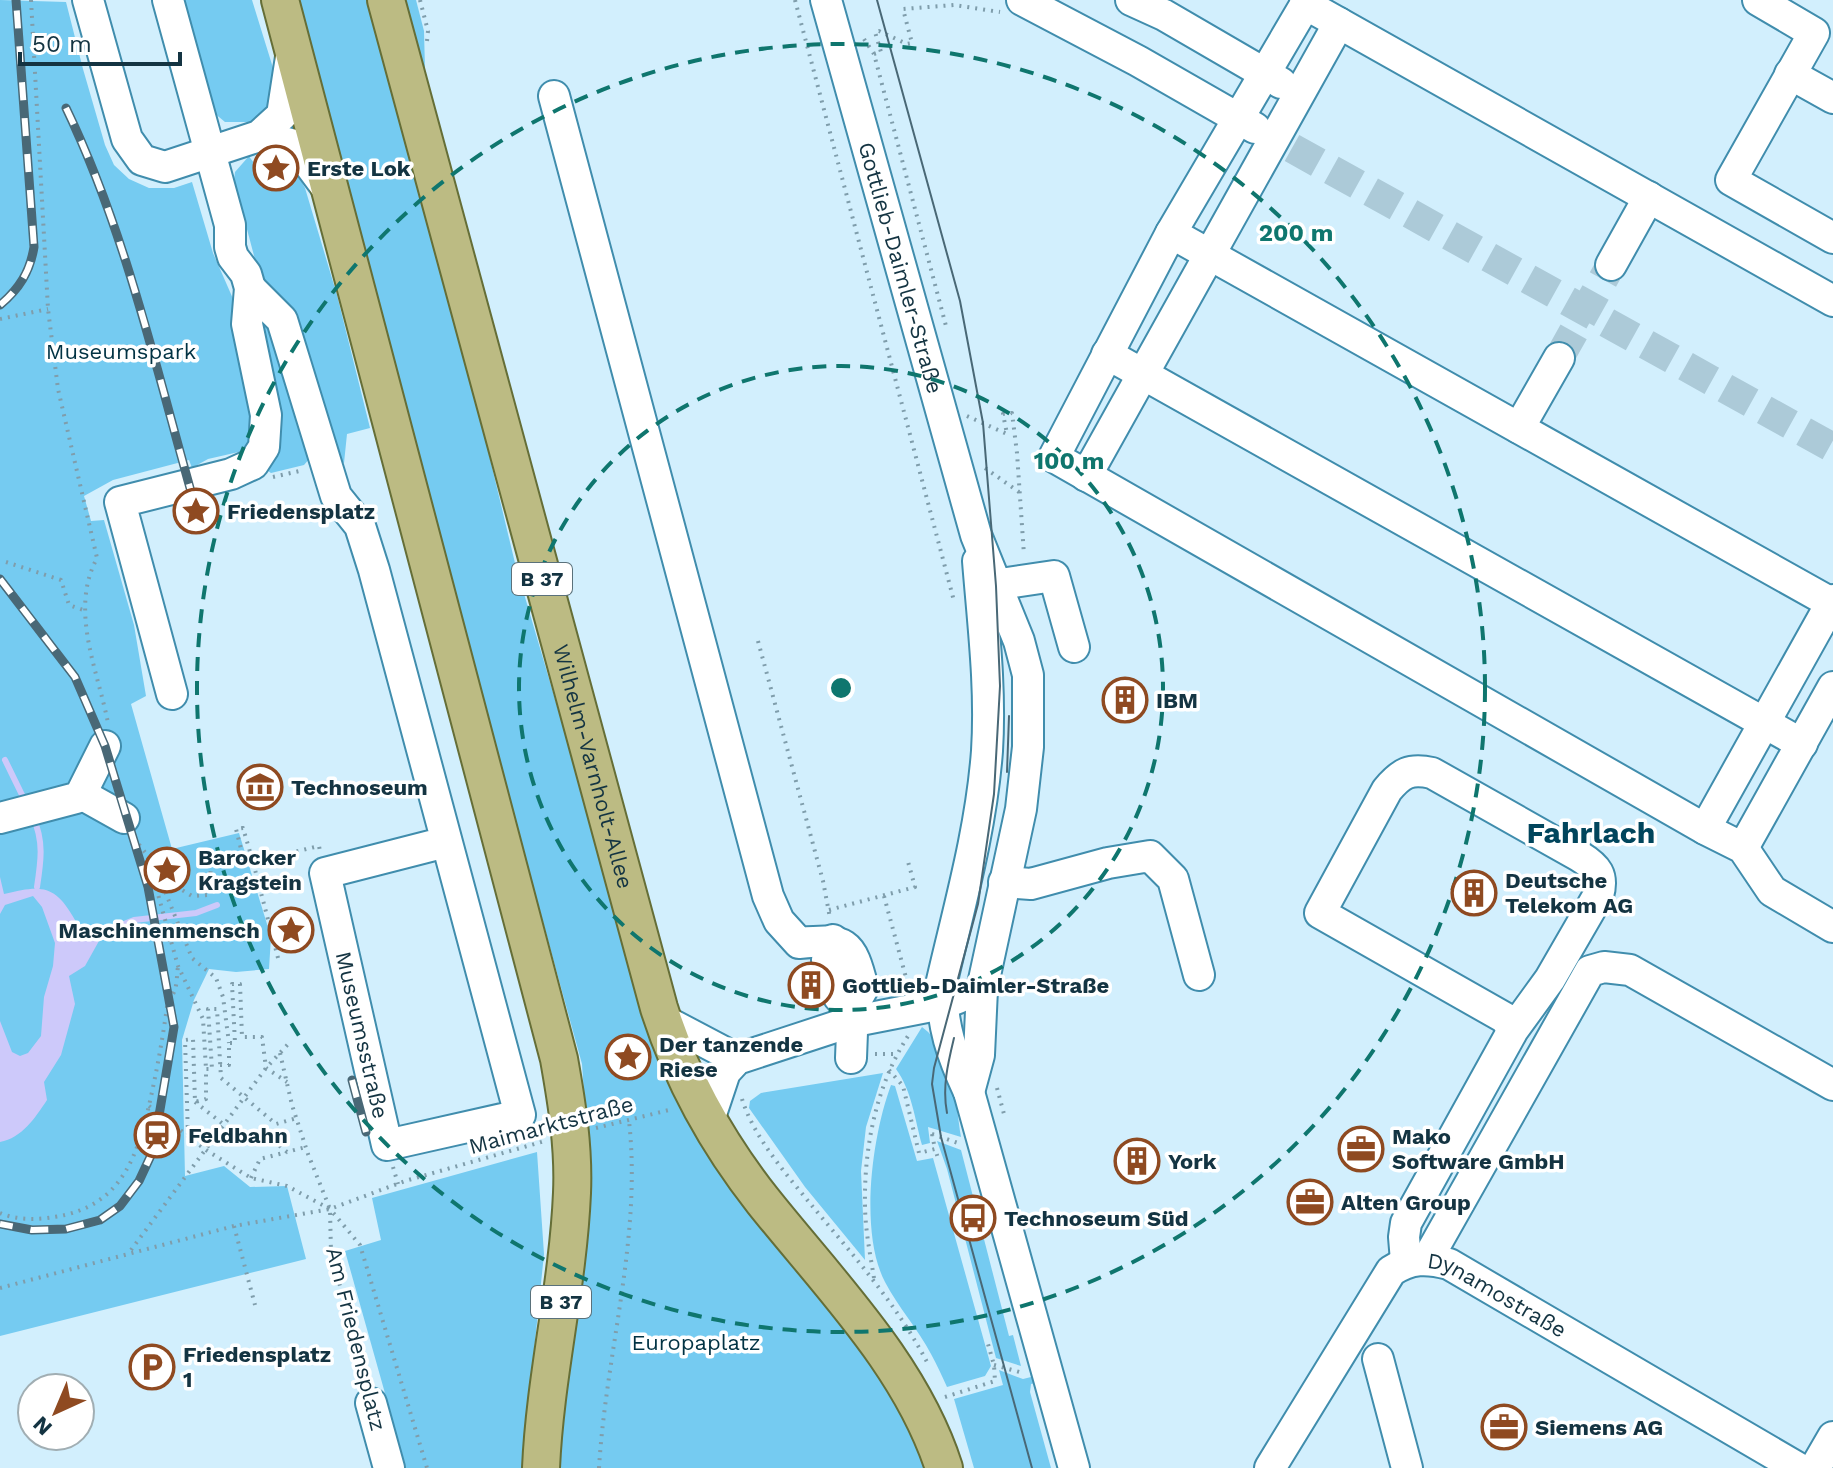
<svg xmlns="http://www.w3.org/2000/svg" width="1833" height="1468" font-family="'Work Sans',sans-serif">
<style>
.green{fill:#75cbf1}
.water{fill:#cdc9fa}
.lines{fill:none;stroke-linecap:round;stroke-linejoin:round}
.stream{stroke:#cdc9fa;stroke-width:6}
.minor-tunnel{stroke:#accad8;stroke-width:30;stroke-dasharray:30 15;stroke-linecap:butt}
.minor-casing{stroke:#408dad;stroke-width:34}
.major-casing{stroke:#656e37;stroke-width:40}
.path{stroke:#7f9dab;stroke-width:4;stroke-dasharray:2 6;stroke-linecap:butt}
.minor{stroke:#fff;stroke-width:30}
.major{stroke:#bcbb83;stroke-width:36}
.tram{stroke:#496876;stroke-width:2}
.rail-casing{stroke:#496876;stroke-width:9}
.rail{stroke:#fff;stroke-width:6;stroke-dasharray:18;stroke-linecap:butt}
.ring{fill:none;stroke:#0f766e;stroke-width:4;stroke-dasharray:14 10}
.labels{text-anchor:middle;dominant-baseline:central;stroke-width:7;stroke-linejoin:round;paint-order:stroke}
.shield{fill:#fff;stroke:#5a717b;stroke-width:2}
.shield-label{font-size:20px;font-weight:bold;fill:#143442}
.poi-label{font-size:22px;font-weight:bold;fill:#143442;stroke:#fff;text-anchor:start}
.street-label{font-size:22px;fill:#143442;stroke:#fff}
.park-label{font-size:22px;fill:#013243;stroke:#fff}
.district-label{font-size:30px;font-weight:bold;fill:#01455c;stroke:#fff}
.centre{fill:#0f766e;stroke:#fff;stroke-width:4}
.ring-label{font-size:24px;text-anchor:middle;font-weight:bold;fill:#0f766e;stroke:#fff;stroke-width:7;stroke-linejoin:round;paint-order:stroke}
</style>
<rect width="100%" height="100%" fill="#d2effd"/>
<!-- green -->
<path class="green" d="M0 0 66 2 83 69 105 145 114 165 129 179 149 188H174L192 182 213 253 234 301 253 397V440L243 451 208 459 192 468 189 460 113 480 84 496 91 521 104 520 134 625 146 696 131 704 172 849 239 833 271 937 269 969 236 972 209 969 194 1000 182 1040 185 1176 224 1166 250 1187 287 1186 306 1259 0 1336Z
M168 0H252L278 84 277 102 252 122H225L213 112Z
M297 0H370L450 292 515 563 636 975 856 1341 901 1409 925 1468H554L589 1168 582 1064 446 568Z
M406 0H416L424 31 425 69 421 70Z
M249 156C263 178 275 177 299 177L305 188 337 295 370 428 347 434 344 463 335 458 257 267 234 180 235 172Z
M269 313 310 458 304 465 271 473 264 468 254 317Z
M922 1027C955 1051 955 1100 961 1137L928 1127 930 1143 922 1145C915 1120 912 1091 896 1069Z
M883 1073 866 1127 861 1171 865 1260 805 1187 749 1108 750 1101 761 1093Z
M891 1085 895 1086 917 1161 933 1158 991 1366 985 1376 947 1387C942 1376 937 1365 931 1354 918 1329 898 1307 885 1282 859 1232 872 1136 891 1085Z
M937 1141 961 1150 1009 1336 1013 1335 1021 1366 996 1358 947 1169Z
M537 1152 544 1254 529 1400 525 1468H406L345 1251 381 1240 372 1198Z
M1028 1362H1030L1036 1383 1031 1384 1030 1392 1051 1468H974L954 1399 1003 1385 999 1370 1023 1379 1031 1377Z"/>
<!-- water -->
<path class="water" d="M0 877 4 894C41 885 55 884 75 920 81 930 82 933 92 939L104 932 85 966 69 976 75 1004 61 1055 44 1082 47 1100C35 1118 22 1138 0 1142V1021L12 1052 20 1056 28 1053 41 1036 44 997 53 966 55 943 42 907 33 896 5 905 0 914Z"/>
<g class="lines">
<!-- stream -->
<path class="stream" d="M5 760 26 803
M33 817C44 841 41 861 37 887
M104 932 134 920 196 913 217 905"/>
<!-- minor-tunnel -->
<path class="minor-tunnel" d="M1292 148 1833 448
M1559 358 1611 265"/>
<!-- minor casing -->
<g class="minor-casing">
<g id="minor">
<path d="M88 0 127 139 142 160 165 167 259 136 282 115 291 57"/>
<path d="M168 0 230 225V247L233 257 246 274 250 288 247 324 266 415 264 447 253 464 231 474 120 502 172 694"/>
<path id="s1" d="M826 0 976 535 1019 641 1028 675V747L1021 809 982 989 979 1055 969 1092"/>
<path d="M1022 0 1138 61 1255 128"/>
<path d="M1131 0 1164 15 1281 83"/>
<path d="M1308 0 1171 233 1054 457 1705 829 1743 848 1772 891 1833 927"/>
<path d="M1758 0 1814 33 1731 180 1833 238"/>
<path d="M1305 4 1833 301"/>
<path d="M1790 74 1833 98"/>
<path d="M554 96 768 896 779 921 799 943C846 939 851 940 863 988L853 1006 851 1058"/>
<path d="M259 136 295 145 324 184"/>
<path d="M1171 233 1833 604"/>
<path d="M1611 265 1649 197"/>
<path d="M250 288 282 320 336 496 360 526 374 570 520 1115 387 1145 325 873 446 842"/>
<path d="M1107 354 1802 744"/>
<path d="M1519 428 1559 358"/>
<path d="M1086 476 1339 23"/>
<path d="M978 561C983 624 991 687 987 751 981 831 959 907 941 985 943 1028 951 1053 969 1092L1074 1468"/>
<path d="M982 593 1007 583 1054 576 1074 647"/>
<path d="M81 794 124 818"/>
<path d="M0 818 76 798 81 794 105 746"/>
<path d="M1705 829 1833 600"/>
<path d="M1743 848 1833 687"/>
<path d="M1004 882 1031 884 1108 863 1150 856 1173 879 1199 975"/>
<path d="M833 940 827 960 839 997 853 1006"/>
<path d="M663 1020 737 1059"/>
<path d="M709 1120 725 1072 737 1059 850 1022 942 1004 958 998"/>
<path d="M1428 1258 1590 971 1604 967 1630 970 1833 1085"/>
<path d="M1406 1261 1404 1237 1406 1223 1513 1030 1505 1018 1320 913 1387 790C1401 773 1410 768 1432 773L1579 856C1597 867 1604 875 1598 896L1550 979 1513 1030"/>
<path d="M1378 1359 1407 1468"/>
<path d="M371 1403 389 1468"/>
<path id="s2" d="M1270 1468 1391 1271C1411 1258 1426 1258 1449 1264L1798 1468"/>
<path d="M1815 1468 1833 1437"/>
</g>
</g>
<!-- major casing -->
<g class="major-casing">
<g id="major">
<path d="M280 0 559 1059C567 1104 574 1148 572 1193 568 1286 545 1376 541 1468"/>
<path id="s3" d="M386 0 659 1008C681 1077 718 1144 763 1201 829 1284 911 1365 944 1468"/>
</g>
</g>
<!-- path -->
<path class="path" d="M31 0 48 309 58 389 97 558C69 610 98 671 108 723
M420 0 428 31 427 41
M795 0 954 601
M864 39 874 54 946 326
M874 54 881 52 875 32 879 31 907 44 912 43 903 9 954 5 1000 12
M0 319 48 309
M967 416 1007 434 1003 414 1012 413 1017 453 1024 555
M985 468 1019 492
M273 477 304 470
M6 562 61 580 69 605 86 611
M758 641 823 881 830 918
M134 838 147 855 178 966 203 1019 206 1069
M154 871 162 884 192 958 216 978 223 997 229 1043
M162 884 167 881 192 896 207 895 212 863 242 853 236 829 243 828 253 862
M884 896 908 985
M829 910 915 887 907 858
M160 942 183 936
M278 958 253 862 319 846 320 851
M280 1053 292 1105 308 1154 330 1209 331 1253 366 1381
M875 1054H897
M220 1065H229V1043H235L232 984H240L242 1037H262L266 1068 287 1082
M889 1070 903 1086 919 1153 935 1149 938 1158
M997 1088 1004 1114
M742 1099C754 1138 787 1175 813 1207 854 1256 897 1305 927 1362
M195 1102 250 1145 269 1137 287 1152 306 1147
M149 1106 206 1150 251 1178 287 1186 330 1209 360 1245 427 1468
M596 1128 673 1109
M932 1134 958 1143
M932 1134 935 1149
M188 1135 185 1040 193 1039 195 1102 206 1099V1069H212L208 1009H217L221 1078 276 1124 297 1118
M393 1167 398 1184
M251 1178 260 1159 287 1152
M0 1213C16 1220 37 1220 54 1217 124 1207 139 1152 152 1092 158 1064 163 1036 167 1007 168 1000 172 997 175 990 177 983 177 974 178 966
M234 1226 255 1305
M131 1250 266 1068 291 1041
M874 1278C870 1253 865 1229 865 1204 864 1146 877 1084 908 1036
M0 1288 234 1226 330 1209 405 1181 545 1141
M994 1365 1023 1373
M945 1397 995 1381 994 1365 988 1344
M599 1468C606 1352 642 1237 629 1121"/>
<!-- minor -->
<use href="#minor" class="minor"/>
<!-- major -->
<use href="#major" class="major"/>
<!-- tram -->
<path class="tram" d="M877 0 960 301 983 423 996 586 1000 686 994 794 978 904 934 1068 932 1084 941 1137 1032 1468
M1007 772 1009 716
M947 1113C942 1087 948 1063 954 1038"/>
<!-- rail casing -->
<g class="rail-casing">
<path id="rail" d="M66 108C125 231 155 364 192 495
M0 305C19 289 30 272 34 247L16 0
M0 579 75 677 105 746 148 887 174 1027 153 1151 139 1181 120 1206 100 1220 66 1229 32 1230 0 1224
M352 1080 366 1132"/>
</g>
<!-- rail -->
<use href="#rail" class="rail"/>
</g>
<!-- distance rings -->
<g class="ring">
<circle cx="841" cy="688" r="322"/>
<circle cx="841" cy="688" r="644"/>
</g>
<!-- icons -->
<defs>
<g id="sight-ring" transform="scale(2.3)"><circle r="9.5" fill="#fff" stroke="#8f4a21" stroke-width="1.5"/><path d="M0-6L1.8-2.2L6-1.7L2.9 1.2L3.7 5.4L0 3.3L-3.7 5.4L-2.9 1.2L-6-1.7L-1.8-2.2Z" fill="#8f4a21"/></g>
<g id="building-ring" transform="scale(2.3)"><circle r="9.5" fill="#fff" stroke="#8f4a21" stroke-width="1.5"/><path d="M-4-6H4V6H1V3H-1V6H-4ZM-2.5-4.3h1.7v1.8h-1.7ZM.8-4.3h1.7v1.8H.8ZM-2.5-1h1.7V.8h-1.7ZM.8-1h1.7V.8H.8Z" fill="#8f4a21"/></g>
<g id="museum-ring" transform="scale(2.3)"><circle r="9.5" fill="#fff" stroke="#8f4a21" stroke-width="1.5"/><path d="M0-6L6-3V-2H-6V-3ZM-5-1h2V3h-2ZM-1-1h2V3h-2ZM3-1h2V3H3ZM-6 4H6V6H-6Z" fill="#8f4a21"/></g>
<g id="station-ring" transform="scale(2.3)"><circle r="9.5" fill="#fff" stroke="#8f4a21" stroke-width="1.5"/><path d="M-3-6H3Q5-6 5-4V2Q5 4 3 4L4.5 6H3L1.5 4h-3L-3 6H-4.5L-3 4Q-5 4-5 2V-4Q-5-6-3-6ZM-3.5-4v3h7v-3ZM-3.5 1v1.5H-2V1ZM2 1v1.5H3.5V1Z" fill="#8f4a21"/></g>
<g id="office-ring" transform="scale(2.3)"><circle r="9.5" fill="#fff" stroke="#8f4a21" stroke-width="1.5"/><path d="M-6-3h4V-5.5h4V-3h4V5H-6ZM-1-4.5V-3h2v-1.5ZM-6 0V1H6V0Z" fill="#8f4a21"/></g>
<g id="bus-ring" transform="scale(2.3)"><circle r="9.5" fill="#fff" stroke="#8f4a21" stroke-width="1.5"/><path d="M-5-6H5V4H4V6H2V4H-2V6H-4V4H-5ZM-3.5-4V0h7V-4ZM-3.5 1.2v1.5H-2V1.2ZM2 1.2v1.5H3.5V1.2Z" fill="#8f4a21"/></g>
<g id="parking-ring" transform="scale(2.3)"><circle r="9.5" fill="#fff" stroke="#8f4a21" stroke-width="1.5"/><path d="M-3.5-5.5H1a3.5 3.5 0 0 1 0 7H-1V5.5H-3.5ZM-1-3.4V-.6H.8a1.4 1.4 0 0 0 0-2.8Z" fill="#8f4a21"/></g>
</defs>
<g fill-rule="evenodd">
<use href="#sight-ring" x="276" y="168"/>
<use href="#sight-ring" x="196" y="511"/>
<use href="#building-ring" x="1125" y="700"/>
<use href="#museum-ring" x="260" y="787"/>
<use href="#sight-ring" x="167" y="870"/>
<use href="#building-ring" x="1474" y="893"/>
<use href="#sight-ring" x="291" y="930"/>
<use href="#building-ring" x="811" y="985"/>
<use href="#sight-ring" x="628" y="1057"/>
<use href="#station-ring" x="157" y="1135"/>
<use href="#office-ring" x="1361" y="1149"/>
<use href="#building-ring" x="1137" y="1161"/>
<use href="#office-ring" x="1310" y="1202"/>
<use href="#bus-ring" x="973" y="1218"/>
<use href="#parking-ring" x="152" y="1367"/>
<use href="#office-ring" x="1504" y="1427"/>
</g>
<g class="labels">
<!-- shield labels -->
<g class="shield">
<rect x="512" y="563" width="60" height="32" rx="6"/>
<rect x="531" y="1286" width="60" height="32" rx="6"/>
</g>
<g class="shield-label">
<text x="542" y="579">B 37</text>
<text x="561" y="1302">B 37</text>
</g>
<!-- poi labels -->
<g class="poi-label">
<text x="307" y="168">Erste Lok</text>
<text x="227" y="511">Friedensplatz</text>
<text x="1156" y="700">IBM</text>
<text x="291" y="787">Technoseum</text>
<text x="198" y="857">Barocker<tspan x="198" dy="25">Kragstein</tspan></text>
<text x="1505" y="880">Deutsche<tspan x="1505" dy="25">Telekom AG</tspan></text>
<text x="260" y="930" text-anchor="end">Maschinenmensch</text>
<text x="842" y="985">Gottlieb-Daimler-Straße</text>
<text x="659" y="1044">Der tanzende<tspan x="659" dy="25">Riese</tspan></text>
<text x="188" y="1135">Feldbahn</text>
<text x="1392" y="1136">Mako<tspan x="1392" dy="25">Software GmbH</tspan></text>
<text x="1168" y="1161">York</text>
<text x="1341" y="1202">Alten Group</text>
<text x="1004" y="1218">Technoseum Süd</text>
<text x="183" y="1354">Friedensplatz<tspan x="183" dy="25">1</tspan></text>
<text x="1535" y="1427">Siemens AG</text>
</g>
<!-- street labels -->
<g class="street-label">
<text stroke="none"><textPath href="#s1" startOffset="278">Gottlieb-Daimler-Straße</textPath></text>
<text stroke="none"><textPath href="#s3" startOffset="794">Wilhelm-Varnholt-Allee</textPath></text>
<text transform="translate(362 1035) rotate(77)">Museumsstraße</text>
<text transform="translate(551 1125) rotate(-15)">Maimarktstraße</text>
<text stroke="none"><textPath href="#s2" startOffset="348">Dynamostraße</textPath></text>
<text transform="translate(356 1339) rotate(76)">Am Friedensplatz</text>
</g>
<!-- park labels -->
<g class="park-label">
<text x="121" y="351">Museumspark</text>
<text x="696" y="1342">Europaplatz</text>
</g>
<!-- district labels -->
<g class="district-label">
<text x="1591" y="832">Fahrlach</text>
</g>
</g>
<circle cx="841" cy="688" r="12" class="centre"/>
<g class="ring-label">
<text x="1296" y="241">200 m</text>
<text x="1069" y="469">100 m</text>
</g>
<!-- north arrow -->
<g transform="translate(56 1412) rotate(224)"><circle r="38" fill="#ffffff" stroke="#a1aeb3" stroke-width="2"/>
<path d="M0-6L14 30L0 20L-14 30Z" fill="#8f4a21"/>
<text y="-12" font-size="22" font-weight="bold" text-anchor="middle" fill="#143442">N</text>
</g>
<!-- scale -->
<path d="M20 52v12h160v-12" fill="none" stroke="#143442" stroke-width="4"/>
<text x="32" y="52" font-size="24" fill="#143442" stroke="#ffffff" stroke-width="6" paint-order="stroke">50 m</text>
</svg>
